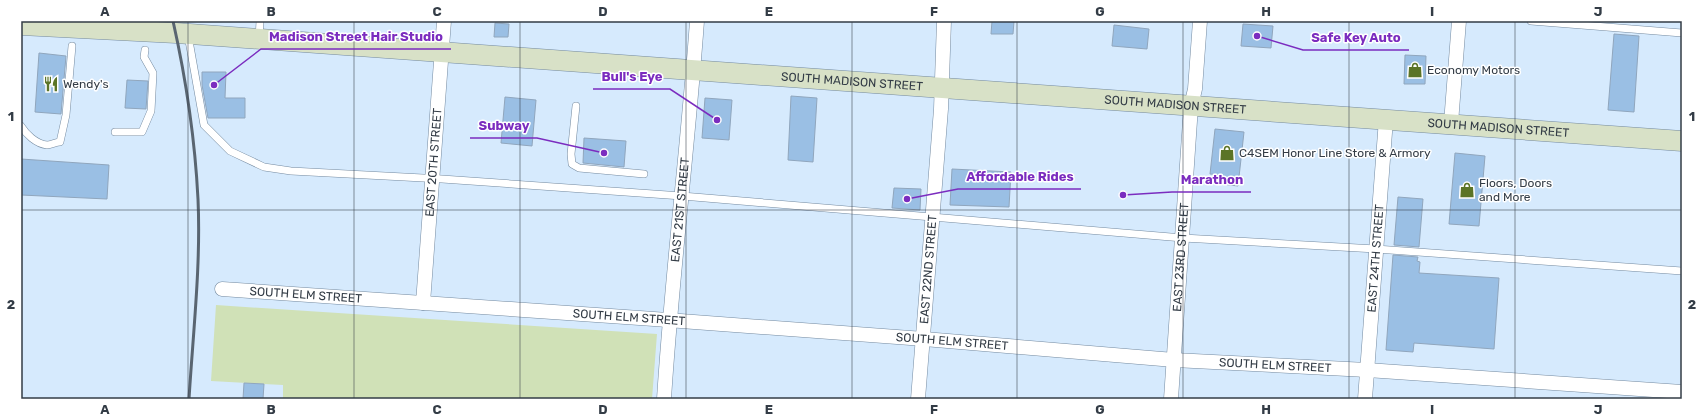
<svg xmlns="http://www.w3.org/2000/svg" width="1703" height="420" font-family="Rubik,sans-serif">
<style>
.green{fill:#d0e1b7}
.building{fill:#9abfe4;stroke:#90a6bd}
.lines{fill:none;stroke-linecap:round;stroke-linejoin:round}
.lane-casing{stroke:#748aa0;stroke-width:8}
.street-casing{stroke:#748aa0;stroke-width:15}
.secondary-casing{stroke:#748aa0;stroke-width:21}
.lane{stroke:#fff;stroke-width:7}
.street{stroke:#fff;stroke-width:14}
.secondary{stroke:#d8e1c7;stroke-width:20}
.rail{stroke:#596571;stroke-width:3}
.grid{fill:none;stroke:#333c46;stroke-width:1;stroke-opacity:0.55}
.labels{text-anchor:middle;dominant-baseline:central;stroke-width:3;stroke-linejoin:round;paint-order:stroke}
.poi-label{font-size:12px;fill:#333c46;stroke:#fff;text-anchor:start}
.street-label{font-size:12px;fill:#333c46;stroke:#fff}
.leader{fill:none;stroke:#7b2cbf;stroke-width:1.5}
.callout-dot{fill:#7b2cbf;stroke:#fff;stroke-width:1.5}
.callout-label{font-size:13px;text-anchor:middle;font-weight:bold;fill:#7b2cbf;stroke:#fff;stroke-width:3;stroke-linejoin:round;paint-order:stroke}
.neatline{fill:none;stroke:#333c46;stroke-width:1.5}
.grid-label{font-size:13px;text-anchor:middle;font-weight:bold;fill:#333c46}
</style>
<rect width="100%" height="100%" fill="#d6eafd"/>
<!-- green -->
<path class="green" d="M216 305 657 334 652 399H283V385L211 381Z"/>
<!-- building -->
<path class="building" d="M992 21H1014L1013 34H991Z
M495 23 509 24 508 37H494Z
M1243 24 1273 26 1271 48 1241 46Z
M1114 25 1149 29 1147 49 1112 46Z
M1614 34 1639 36 1634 112 1608 110Z
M39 53 66 56 61 114 35 112Z
M1405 55 1426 56 1425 84H1404Z
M202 72H226L225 98H245V118H208L202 85Z
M127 80 148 81 146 109 125 108Z
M791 96 817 98 813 162 788 160Z
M505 97 536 100 532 146 501 143Z
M705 98 732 100 729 140 702 138Z
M1215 129 1244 132 1238 186 1222 184V175L1210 174Z
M584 138 626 141 624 167 583 163Z
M1455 153 1485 156 1479 226 1449 224Z
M21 159 109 165 107 199 21 195Z
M952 169 1011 172 1009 207 950 205Z
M894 188 921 189 920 210 892 208Z
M1398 197 1423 199 1419 247 1394 245Z
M1393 255 1418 257 1417 261 1420 262 1419 273 1499 278 1494 349 1414 343 1413 352 1386 350Z
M244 383 264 384 263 399H243Z"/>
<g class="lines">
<!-- lane casing -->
<g class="lane-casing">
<path id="lane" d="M1531 21 1682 33
M188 35 204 125 230 151 264 167 291 171 442 179 682 196 1183 238 1376 249 1682 271
M259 39 260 21
M576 106 571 154 572 164 579 168 644 174
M21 126C26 134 36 144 47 145 51 145 56 142 60 142L66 115 72 46
M115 132H142L151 111 153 73 144 57 145 50"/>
</g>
<!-- street casing -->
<g class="street-casing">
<g id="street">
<path d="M1451 123 1459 21"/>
<path id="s1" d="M222 289 654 319 924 339 1174 360 1367 370 1682 392"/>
<path id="s2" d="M423 303 444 21"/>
<path id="s3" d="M664 399C672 273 688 147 697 21"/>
<path id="s4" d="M918 399 941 109 944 21"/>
<path id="s5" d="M1171 399 1191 106 1195 89 1200 21"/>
<path id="s6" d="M1365 399 1386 119"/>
</g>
</g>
<!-- secondary casing -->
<g class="secondary-casing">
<g id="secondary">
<path id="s7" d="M21 25 176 33 1682 141"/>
</g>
</g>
<!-- lane -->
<use href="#lane" class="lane"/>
<!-- street -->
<use href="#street" class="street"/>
<!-- secondary -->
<use href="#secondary" class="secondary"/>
<!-- rail -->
<path class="rail" d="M173 21C186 79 195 140 198 199 201 265 193 333 189 399"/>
</g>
<!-- grid -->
<path class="grid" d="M188 21V399M354 21V399M520 21V399M686 21V399M852 21V399M1017 21V399M1183 21V399M1349 21V399M1515 21V399M21 210H1682"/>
<!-- icons -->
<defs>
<g id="shop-bare" transform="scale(1.2)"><path d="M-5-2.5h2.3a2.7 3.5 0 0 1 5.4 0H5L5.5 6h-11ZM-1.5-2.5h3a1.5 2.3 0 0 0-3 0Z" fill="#5b7427" stroke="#fff" stroke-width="2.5" paint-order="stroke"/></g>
<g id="restaurant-bare" transform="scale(1.2)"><path d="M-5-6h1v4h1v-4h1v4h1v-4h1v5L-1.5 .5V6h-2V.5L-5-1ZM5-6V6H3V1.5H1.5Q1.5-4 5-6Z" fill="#5b7427" stroke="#fff" stroke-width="2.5" paint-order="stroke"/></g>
</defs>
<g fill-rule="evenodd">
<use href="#shop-bare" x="1415" y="70"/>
<use href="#restaurant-bare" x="51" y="84"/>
<use href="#shop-bare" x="1227" y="153"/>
<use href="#shop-bare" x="1467" y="190"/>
</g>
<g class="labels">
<!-- poi labels -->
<g class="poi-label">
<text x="1427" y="70">Economy Motors</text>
<text x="63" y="84">Wendy's</text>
<text x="1239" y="153">C4SEM Honor Line Store &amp; Armory</text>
<text x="1479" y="183">Floors, Doors<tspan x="1479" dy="14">and More</tspan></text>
</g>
<!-- street labels -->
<g class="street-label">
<text stroke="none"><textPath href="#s7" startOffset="833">SOUTH MADISON STREET</textPath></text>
<text stroke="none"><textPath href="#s7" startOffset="1157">SOUTH MADISON STREET</textPath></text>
<text stroke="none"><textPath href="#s7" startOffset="1481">SOUTH MADISON STREET</textPath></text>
<text stroke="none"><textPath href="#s2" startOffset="141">EAST 20TH STREET</textPath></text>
<text stroke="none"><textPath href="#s3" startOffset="190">EAST 21ST STREET</textPath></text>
<text stroke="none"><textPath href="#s5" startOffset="142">EAST 23RD STREET</textPath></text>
<text stroke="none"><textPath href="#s6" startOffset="141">EAST 24TH STREET</textPath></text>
<text stroke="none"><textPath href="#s4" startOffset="130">EAST 22ND STREET</textPath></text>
<text stroke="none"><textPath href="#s1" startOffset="84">SOUTH ELM STREET</textPath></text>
<text stroke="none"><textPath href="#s1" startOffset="408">SOUTH ELM STREET</textPath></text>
<text stroke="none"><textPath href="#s1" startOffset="732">SOUTH ELM STREET</textPath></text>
<text stroke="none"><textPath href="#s1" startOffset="1056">SOUTH ELM STREET</textPath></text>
</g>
</g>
<!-- callouts -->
<path class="leader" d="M214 85L261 49H451M1257 36L1303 50H1409M717 120L670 89H593M604 153L537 138H470M907 199L958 189H1081M1123 195L1172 192H1251"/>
<g class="callout-dot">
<circle cx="214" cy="85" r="4"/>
<circle cx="1257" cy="36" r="4"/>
<circle cx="717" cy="120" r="4"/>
<circle cx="604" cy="153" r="4"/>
<circle cx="907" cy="199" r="4"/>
<circle cx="1123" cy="195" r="4"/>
</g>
<g class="callout-label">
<text x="356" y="41">Madison Street Hair Studio</text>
<text x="1356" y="42">Safe Key Auto</text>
<text x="632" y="81">Bull's Eye</text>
<text x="504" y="130">Subway</text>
<text x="1020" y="181">Affordable Rides</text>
<text x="1212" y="184">Marathon</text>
</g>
<!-- border -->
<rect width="1703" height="420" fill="none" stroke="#ffffff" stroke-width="44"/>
<rect x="22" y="22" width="1659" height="376" class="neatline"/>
<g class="grid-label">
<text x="105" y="16">A</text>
<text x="271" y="16">B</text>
<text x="437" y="16">C</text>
<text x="603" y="16">D</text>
<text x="769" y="16">E</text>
<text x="934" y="16">F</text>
<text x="1100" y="16">G</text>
<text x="1266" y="16">H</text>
<text x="1432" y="16">I</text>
<text x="1598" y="16">J</text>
<text x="11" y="121">1</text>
<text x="1692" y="121">1</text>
<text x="11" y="309">2</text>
<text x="1692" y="309">2</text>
<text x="105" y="414">A</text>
<text x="271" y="414">B</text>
<text x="437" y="414">C</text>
<text x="603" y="414">D</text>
<text x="769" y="414">E</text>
<text x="934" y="414">F</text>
<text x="1100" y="414">G</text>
<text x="1266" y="414">H</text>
<text x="1432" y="414">I</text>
<text x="1598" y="414">J</text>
</g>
</svg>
